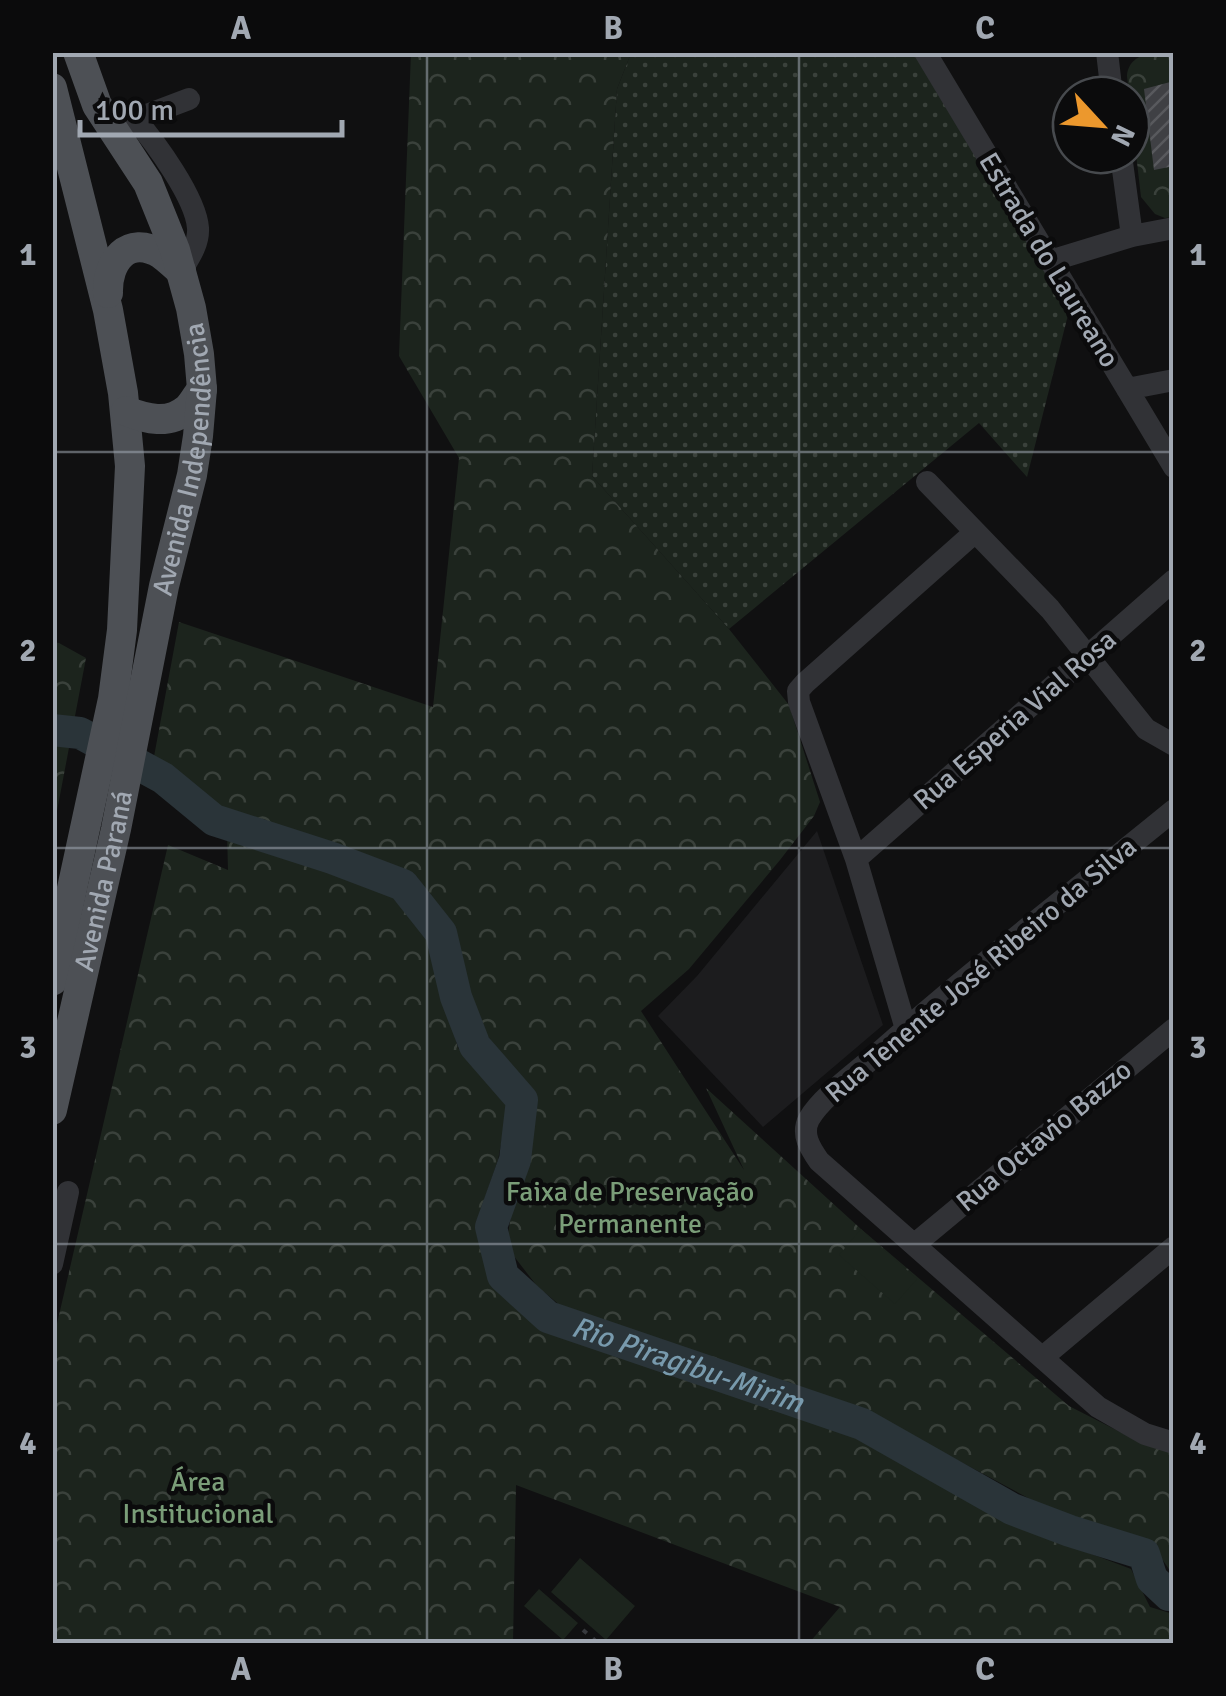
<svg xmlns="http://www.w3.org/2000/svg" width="1226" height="1696" font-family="Signika,sans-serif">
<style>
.built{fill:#1c1c1e}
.grass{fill:url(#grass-dots)}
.forest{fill:url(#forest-crowns)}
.pitch{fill:#1c241d}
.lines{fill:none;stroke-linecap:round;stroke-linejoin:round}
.river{stroke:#2a3439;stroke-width:32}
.building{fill:url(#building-hatch)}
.path{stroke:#37393d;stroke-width:4;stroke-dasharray:5 8;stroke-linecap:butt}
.minor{stroke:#313236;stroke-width:22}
.major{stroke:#4d5055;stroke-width:30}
.grid{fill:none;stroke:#a1a8b2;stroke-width:2.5;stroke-opacity:0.55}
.labels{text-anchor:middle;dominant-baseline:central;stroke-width:9;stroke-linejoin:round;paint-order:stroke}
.street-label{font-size:28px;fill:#a1a8b2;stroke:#0b0b0c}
.park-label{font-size:28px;fill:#7a9d78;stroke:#0b0b0c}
.water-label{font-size:30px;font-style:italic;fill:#789aad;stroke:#0b0b0c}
.neatline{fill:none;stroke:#a1a8b2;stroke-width:4}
.grid-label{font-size:32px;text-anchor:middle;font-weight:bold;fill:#a1a8b2}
</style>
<defs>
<pattern id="grass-dots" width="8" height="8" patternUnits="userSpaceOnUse" patternTransform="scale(2.5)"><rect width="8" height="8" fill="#1c241d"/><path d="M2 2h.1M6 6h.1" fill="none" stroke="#3a413b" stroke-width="1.8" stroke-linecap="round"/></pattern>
<pattern id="forest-crowns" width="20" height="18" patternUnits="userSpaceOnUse" patternTransform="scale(2.5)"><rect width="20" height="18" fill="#1c241d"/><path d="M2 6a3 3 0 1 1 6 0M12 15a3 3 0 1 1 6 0" fill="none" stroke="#3a413b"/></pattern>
<pattern id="building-hatch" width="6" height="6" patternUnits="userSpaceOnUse" patternTransform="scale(2.5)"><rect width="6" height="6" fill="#3f4044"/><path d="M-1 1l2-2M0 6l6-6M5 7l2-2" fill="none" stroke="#58595d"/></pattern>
</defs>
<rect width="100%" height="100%" fill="#101011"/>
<!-- built -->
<path class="built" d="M817 831 883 1025 763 1127 658 1016 697 976Z"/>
<!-- grass -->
<path class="grass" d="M631 53H914L1069 311 1027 477 979 423 729 629 592 476 617 89Z"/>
<!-- forest -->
<path class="forest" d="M411 53H631L617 89 592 476 729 629 789 705 820 802 814 816 780 860 689 969 641 1011 744 1170 706 1088 861 1229 1069 1406 1122 1433 1173 1454V1575L1153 1546 1058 1514 879 1418 622 1328 568 1312 537 1286 506 1246 514 1197 533 1103 477 1020 447 927 417 877 362 855 222 808 153 762 179 622 433 707 459 458 399 356Z
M1150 53H1173V217L1165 218 1155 214 1141 197 1127 76C1128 62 1138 56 1150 53Z
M53 642 59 643 86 658 53 832Z
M227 831 335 869 399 898 430 939 458 1048 509 1101 498 1160 476 1223 489 1277 524 1313 555 1335 857 1438 1028 1530 1131 1569 1150 1607 1173 1614V1643H809L840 1607 516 1485 513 1643 62 1644 53 1641V1341L168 845 228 870Z"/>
<!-- pitch -->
<path class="pitch" d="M861 1229 917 1279 895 1304 839 1255Z
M580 1558 635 1606 606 1640 551 1592Z
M539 1589 578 1623 563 1640 524 1606Z"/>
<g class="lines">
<!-- river -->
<path class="river" id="s1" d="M52 730 80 733 163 778 214 820 332 858 403 885 441 933 456 997 475 1046 522 1100 515 1160 491 1227 503 1276 548 1317 862 1424 1012 1509 1070 1531 1144 1554 1152 1579 1169 1595 1174 1594"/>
</g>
<!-- building -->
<path class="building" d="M1174 81V166L1154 170 1144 89Z"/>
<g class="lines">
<!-- path -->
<path class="path" d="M583 1630 599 1644"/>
<!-- minor -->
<path class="minor" d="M925 52 1174 467
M1107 52 1112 95
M135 119C155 142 196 198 198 228 199 244 189 258 181 271
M123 124 189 99
M1121 155 1132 236
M1050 261 1132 236 1174 228
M1127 389 1174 380
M927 482 1050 609 1146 729 1174 745
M1174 810C1076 890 976 967 882 1050 861 1069 822 1096 809 1119 801 1134 810 1148 819 1161L1098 1407 1145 1434 1174 1443
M856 859 1174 580
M906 1029 856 859 799 702 798 691 805 683 974 533
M915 1244 1174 1029
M52 1264 68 1192
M1043 1357 1174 1247"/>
<!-- major -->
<g class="major">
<path d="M52 88 108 310 123 393 130 466 122 630 113 699 52 981"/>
<path d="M108 293C107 262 127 234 161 254 168 259 175 266 181 271"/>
<path d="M126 411C146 419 169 425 187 409 193 404 197 395 202 389"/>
<path id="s2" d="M52 1110 116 829 164 586 192 475 198 436 202 389 199 354 191 308 175 250 148 183 97 105 78 52"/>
</g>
</g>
<!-- grid -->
<path class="grid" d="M427 52V1644M799 52V1644M52 452H1174M52 848H1174M52 1244H1174"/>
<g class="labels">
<!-- street labels -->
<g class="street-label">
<text transform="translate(1049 260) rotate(59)">Estrada do Laureano</text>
<text stroke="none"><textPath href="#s2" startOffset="665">Avenida Independência</textPath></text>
<text transform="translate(1015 720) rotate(-41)">Rua Esperia Vial Rosa</text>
<text stroke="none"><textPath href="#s2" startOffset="235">Avenida Paraná</textPath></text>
<text transform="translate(981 970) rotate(-40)">Rua Tenente José Ribeiro da Silva</text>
<text transform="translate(1044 1136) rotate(-40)">Rua Octavio Bazzo</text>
</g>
<!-- park labels -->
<g class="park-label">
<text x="630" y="1192">Faixa de Preservação<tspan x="630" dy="32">Permanente</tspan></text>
<text x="198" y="1482">Área<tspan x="198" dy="32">Institucional</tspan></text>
</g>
<!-- water labels -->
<g class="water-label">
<text stroke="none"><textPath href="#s1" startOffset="1030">Rio Piragibu-Mirim</textPath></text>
</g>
</g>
<!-- border -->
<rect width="1226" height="1696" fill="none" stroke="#0b0b0c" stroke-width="110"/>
<!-- north arrow -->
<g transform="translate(1101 125) rotate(116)"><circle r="48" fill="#0b0b0c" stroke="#474a4e" stroke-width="2.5"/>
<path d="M0-8L18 38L0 25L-18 38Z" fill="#ec982d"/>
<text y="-15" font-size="28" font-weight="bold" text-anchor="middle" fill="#a1a8b2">N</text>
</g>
<!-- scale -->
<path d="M80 120v15h262v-15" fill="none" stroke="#a1a8b2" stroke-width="5"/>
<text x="95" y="120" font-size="30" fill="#a1a8b2" stroke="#0b0b0c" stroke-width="8" paint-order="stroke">100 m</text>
<rect x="55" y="55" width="1116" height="1586" class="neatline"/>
<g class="grid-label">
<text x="241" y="39">A</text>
<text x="613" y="39">B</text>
<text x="985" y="39">C</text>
<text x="28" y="265">1</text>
<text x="1198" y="265">1</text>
<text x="28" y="661">2</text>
<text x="1198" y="661">2</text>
<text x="28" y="1058">3</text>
<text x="1198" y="1058">3</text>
<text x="28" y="1454">4</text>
<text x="1198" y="1454">4</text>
<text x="241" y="1680">A</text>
<text x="613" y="1680">B</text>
<text x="985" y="1680">C</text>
</g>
</svg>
